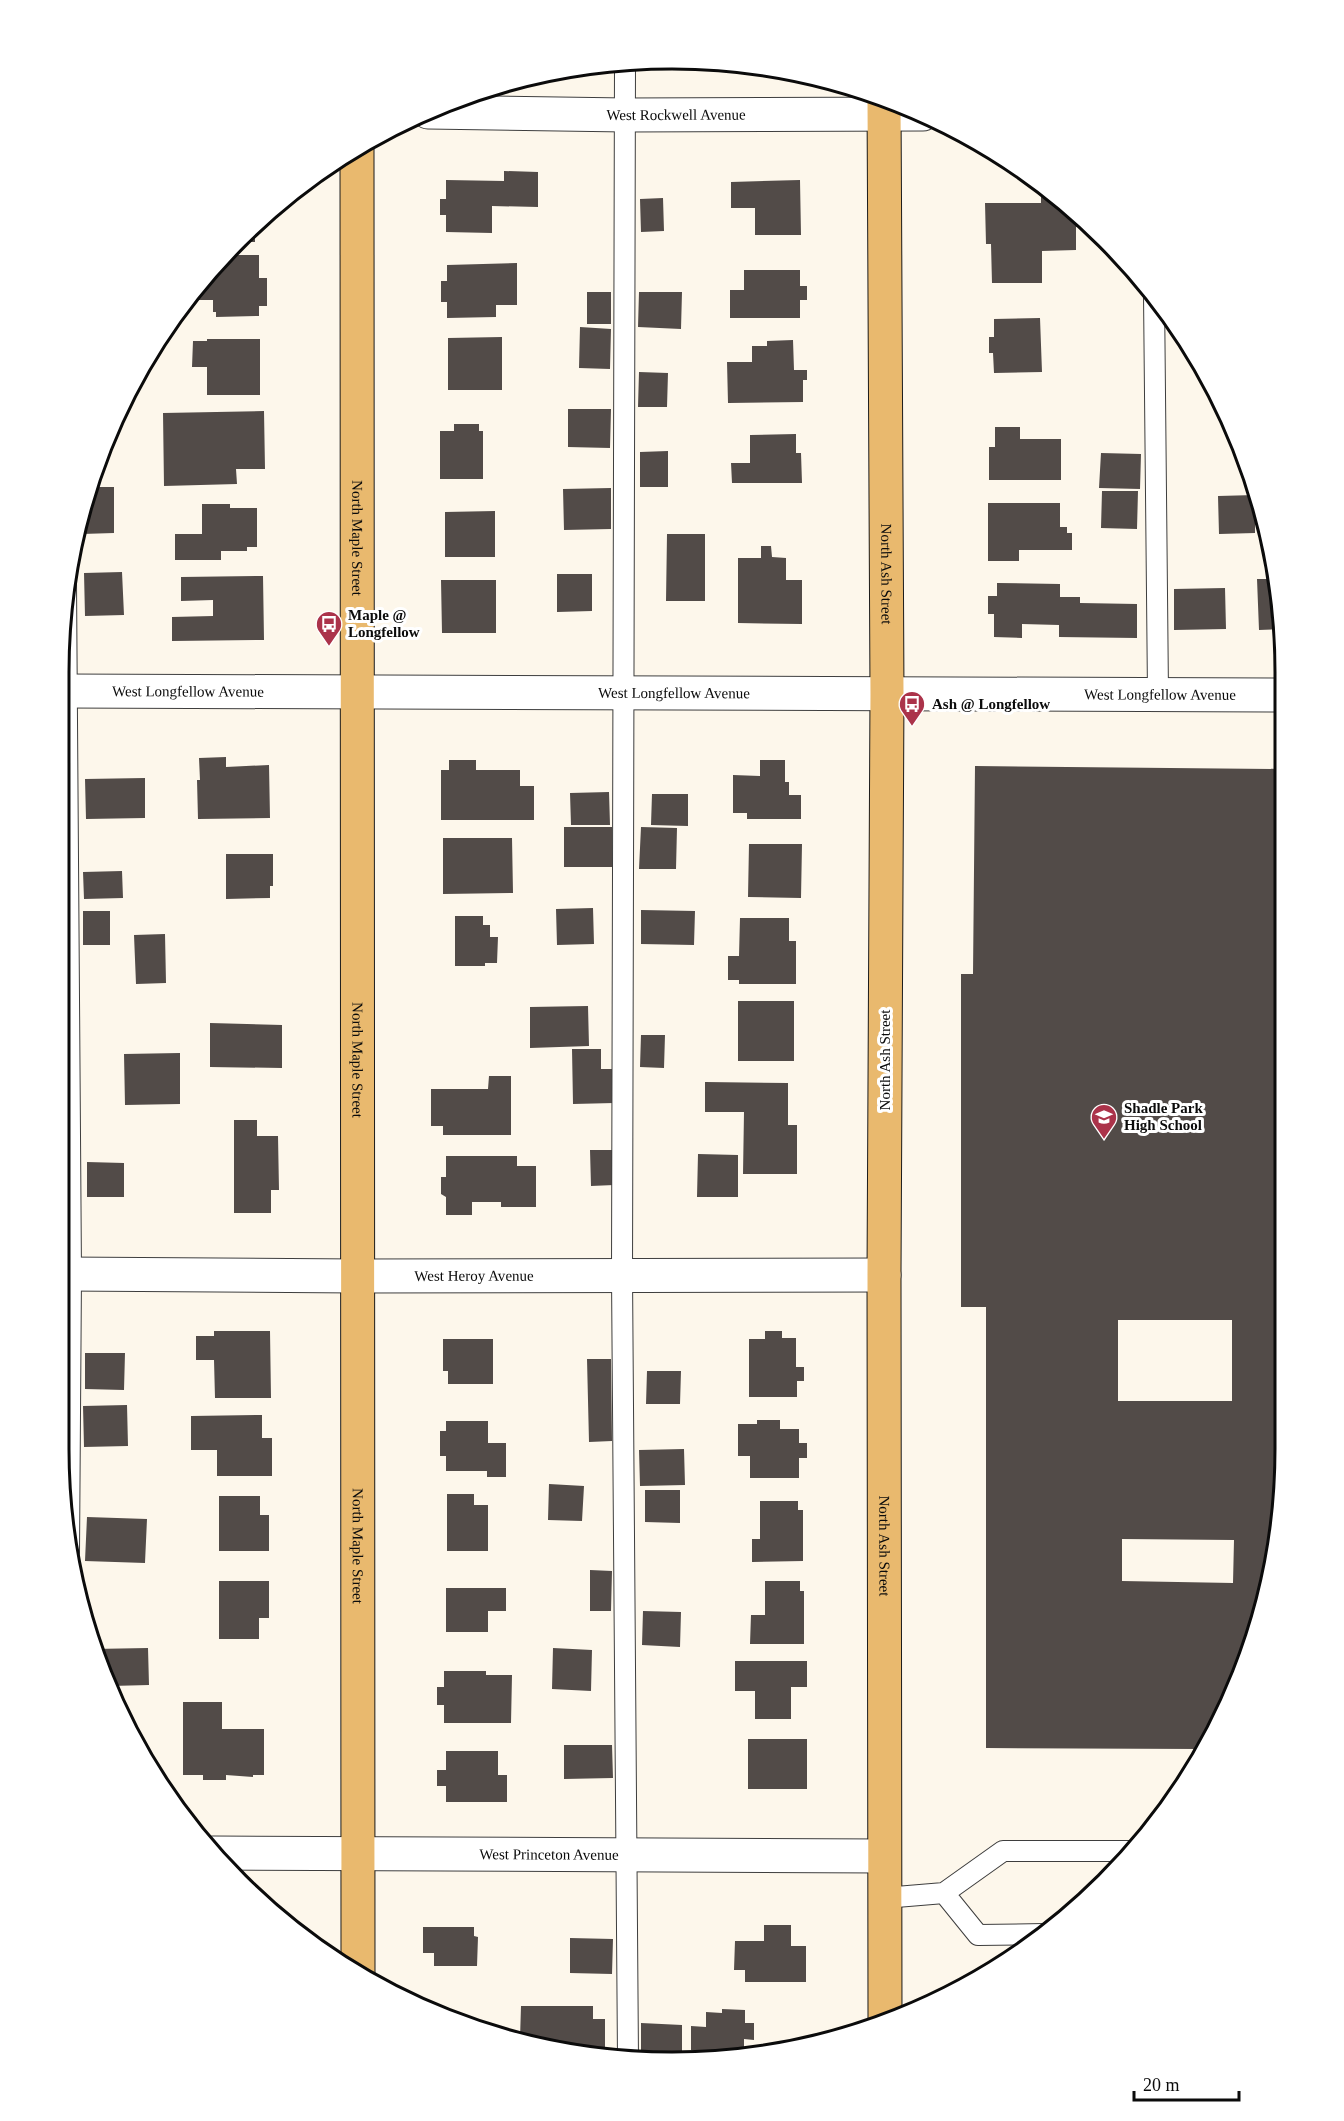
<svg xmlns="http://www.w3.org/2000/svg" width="1344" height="2121" font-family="'Times New Roman',serif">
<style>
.building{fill:#524b48;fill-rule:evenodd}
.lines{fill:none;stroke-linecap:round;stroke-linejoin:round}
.service-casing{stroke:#3e3e3e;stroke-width:22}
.minor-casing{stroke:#3e3e3e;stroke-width:35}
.primary-casing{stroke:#1c1c1c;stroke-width:35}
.service{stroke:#fff;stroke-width:20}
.minor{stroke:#fff;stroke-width:33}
.primary{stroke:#e9b96e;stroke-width:33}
.labels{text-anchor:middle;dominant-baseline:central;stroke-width:6;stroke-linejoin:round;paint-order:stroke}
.street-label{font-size:15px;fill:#0b0b0b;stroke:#fff}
.poi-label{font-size:15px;font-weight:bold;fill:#0b0b0b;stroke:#fff;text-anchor:start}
.rim{fill:none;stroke:#0b0b0b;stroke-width:3}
</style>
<rect width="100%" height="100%" fill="#fdf7eb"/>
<!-- building -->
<path class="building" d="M504 171 538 172V207L492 206V233L446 232V215H440V199H446V180L504 181Z
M800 180 801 235H755V208H731V182Z
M1041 182 1087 227H1076V250L1042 251V283H992L991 244H986L985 203H1041Z
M663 198 664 231 641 232 640 199Z
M255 224V242H239Z
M226 255H259V278H267V306H259V316L216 317V312H213V300H184Z
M517 263V305H496V317L447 318V302H441V281H447V265Z
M744 270H800V286H807V300H800V318H730V290H744Z
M587 292H611V324H587Z
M639 292H682L681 329 638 327Z
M1040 318 1042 372 994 373 993 353H989V337H994V319Z
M580 327 611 329 610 369 579 368Z
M502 337V390H448V338Z
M207 339H260V395H207V367H192L193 341H207Z
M793 340 794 370H807V380H803V402L728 403 727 362H752V346H767V341Z
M639 372 668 373 667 407H638Z
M568 409H611L610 448 568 447Z
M264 411 265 469H236L237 484 164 486 163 413Z
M454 424H479V431H483V479H440V431H454Z
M995 427H1020V439H1061V480H989V447H995Z
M796 434V453H801L802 483H732L731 463H750V435Z
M668 451V487H640V452Z
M1101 453 1141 454 1140 489 1099 488Z
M92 487H114V533L82 534 81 526Z
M611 488V529L564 530 563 489Z
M1102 491H1138L1137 529 1101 528Z
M1255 495V533L1219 534 1218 496Z
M988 503H1060V527H1067V533H1072V550H1019V561H988Z
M202 504H230V508H257V547H247V551H221V560H175V534H202Z
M495 511V557H445V512Z
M667 534H705V601H666Z
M761 546H771L772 557 786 558V580H802V624L738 623V558H761Z
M122 572 124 615 85 616 84 573Z
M557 574H592V611L557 612Z
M263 576 264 640 172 641V617L213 616V600L181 601V577Z
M1257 579H1275L1284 629 1259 630Z
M441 580H496V633H442Z
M997 583 1060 584V597H1080V603L1137 604V638L1059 637V625L1022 624V638L994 637V614H988V596H997Z
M1225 588 1226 629 1174 630V589Z
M226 757V767L269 765 270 818 198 819 197 780H200L199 758Z
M449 760H476V770H520V786H534V820H441V770H449Z
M760 760H785V782H789V795H801V819H747V813H733V775L760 776Z
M975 766 1284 769 1280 1529 1239 1684 1201 1749 986 1748V1307H961V974H973ZM1118 1320H1232V1401H1118ZM1122 1539 1234 1540 1233 1583 1122 1581Z
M145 778V818L86 819 85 779Z
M609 792 610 825H571L570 793Z
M652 794H688V826L651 825Z
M564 827H612V867H564Z
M641 827 677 828 676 869H639Z
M443 838H512L513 893 443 894Z
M749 844H802L801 898 748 897Z
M226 854H273V886H270V898L226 899Z
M122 871 123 898 84 899 83 872Z
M593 908 594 944 557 945 556 909Z
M641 910 695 911 694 945 641 944Z
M83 911H110V945H83Z
M455 916H483V925H490V937H498L497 963H485V966H455Z
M740 918H789V941H796V984H739V980H728V956H739Z
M165 934 166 983 136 984 134 935Z
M738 1001H794V1061H738Z
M588 1006 589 1046 530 1048V1007Z
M210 1023 282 1025V1068L210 1067Z
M641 1035H665L664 1068 640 1067Z
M572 1049H601V1069H614V1103L573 1104Z
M180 1053V1104L125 1105 124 1054Z
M489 1076H511V1135H443V1126H431V1089H488Z
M705 1082 788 1083V1125H797V1174H743L744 1112H705Z
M234 1120H257V1136H278L279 1190H271V1213H234Z
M590 1150H613L614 1185 591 1186Z
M698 1154 738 1155V1197H697Z
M446 1156H517V1166H536V1207H501V1202H472V1215H446V1197L441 1194V1177H446Z
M87 1162 124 1163V1197H87Z
M214 1331H270L271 1398H215L214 1360H196V1336H214Z
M765 1331H782V1338H796V1367H804V1381H797V1397H749V1339H765Z
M443 1339H493V1384H448V1371H443Z
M85 1353H125L124 1390 85 1389Z
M587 1359H611L612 1441 589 1442Z
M647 1371H681L680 1404H646Z
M127 1405 128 1446 84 1447 83 1406Z
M262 1415V1438H272V1476H217V1450H191V1416Z
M757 1420H780V1429H799V1443H807V1458H799V1478H750V1456H738V1424H757Z
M446 1421H488V1443H506V1477H487V1471H446V1456H440V1431H446Z
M684 1449 685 1485 640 1486 639 1450Z
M549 1484 584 1486 582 1521 548 1520Z
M645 1490H680V1523L645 1522Z
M447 1494H474V1505H488V1551H447Z
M219 1496H260V1515H269V1551H219Z
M760 1501H798V1510H803V1561L752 1562V1539H760Z
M87 1517 147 1519 145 1563 85 1561Z
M590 1570 612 1571 611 1611H590Z
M219 1581H269V1618H259V1639H219Z
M765 1581H800V1591H804V1644H750L751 1615H765Z
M446 1588H506V1611H488V1632H446Z
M643 1611 681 1612 680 1647 642 1645Z
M148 1648 149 1685 111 1686 93 1649Z
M553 1648 592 1650 591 1691 552 1689Z
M735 1661H807V1687H791V1719H755V1691H735Z
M444 1671H486V1675H512L511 1723H444V1705H437V1687H444Z
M183 1702H222V1729H264V1775H253V1777L226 1775V1780H203V1775H183Z
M748 1739H807V1789H748Z
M564 1745H612L613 1778 564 1779Z
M446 1751H498V1775H507V1802H446V1786H437V1770H446Z
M764 1925H791V1946H806V1982H745V1970H734L735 1941H764Z
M423 1927H474V1936L478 1937 477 1966H434V1953H423Z
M570 1938 613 1939 612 1974 570 1973Z
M521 2006H593V2019H605V2048H566L549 2045V2042L520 2039Z
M722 2009 745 2010V2023H754V2040L744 2039V2052L691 2050V2026L706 2027V2012L722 2013Z
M641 2023 682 2025V2060L641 2061Z"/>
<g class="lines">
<!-- service casing -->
<g class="service-casing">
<path id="service" d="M625 63 622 1275 628 2060
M1154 294 1158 694
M66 583 71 1274 69 1552
M944 1893 978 1935 1045 1934
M884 1898 944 1893 1003 1851H1132"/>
</g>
<!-- minor casing -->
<g class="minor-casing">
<g id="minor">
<path id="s1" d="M428 112 626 115 923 114"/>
<path id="s2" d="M64 691 1284 695"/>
<path id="s3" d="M64 1274 358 1276 884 1275"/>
<path id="s4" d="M213 1853 884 1856"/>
</g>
</g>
<!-- primary casing -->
<g class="primary-casing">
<g id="primary">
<path id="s5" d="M884 100 887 694 884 1275 885 2021"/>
<path id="s6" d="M357 146 358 1973"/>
</g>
</g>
<!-- service -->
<use href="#service" class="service"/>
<!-- minor -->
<use href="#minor" class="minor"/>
<!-- primary -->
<use href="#primary" class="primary"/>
</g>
<!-- icons -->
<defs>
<g id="bus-pin" transform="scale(1.35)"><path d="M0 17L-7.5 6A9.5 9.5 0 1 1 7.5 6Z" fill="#ab334a" stroke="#fff"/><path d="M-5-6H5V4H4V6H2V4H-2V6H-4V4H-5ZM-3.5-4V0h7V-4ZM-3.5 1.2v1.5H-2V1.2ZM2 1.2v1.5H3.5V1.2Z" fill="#fff"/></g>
<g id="school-pin" transform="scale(1.35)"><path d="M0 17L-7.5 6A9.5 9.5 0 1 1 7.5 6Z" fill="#ab334a" stroke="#fff"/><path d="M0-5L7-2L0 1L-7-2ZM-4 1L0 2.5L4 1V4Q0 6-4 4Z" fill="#fff"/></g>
</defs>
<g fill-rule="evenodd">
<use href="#bus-pin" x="329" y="624"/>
<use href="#bus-pin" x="912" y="704"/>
<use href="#school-pin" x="1104" y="1117"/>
</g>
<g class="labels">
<!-- street labels -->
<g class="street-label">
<text stroke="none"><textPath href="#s1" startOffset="248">West Rockwell Avenue</textPath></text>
<text stroke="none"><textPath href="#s6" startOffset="392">North Maple Street</textPath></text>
<text stroke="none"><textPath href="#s5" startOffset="474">North Ash Street</textPath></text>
<text stroke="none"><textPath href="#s2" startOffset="124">West Longfellow Avenue</textPath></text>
<text stroke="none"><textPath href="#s2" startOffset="610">West Longfellow Avenue</textPath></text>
<text stroke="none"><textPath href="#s2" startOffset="1096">West Longfellow Avenue</textPath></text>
<text stroke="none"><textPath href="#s6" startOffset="914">North Maple Street</textPath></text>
<text transform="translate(885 1060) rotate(-90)">North Ash Street</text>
<text stroke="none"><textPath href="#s3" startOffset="410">West Heroy Avenue</textPath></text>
<text stroke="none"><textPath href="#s6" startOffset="1400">North Maple Street</textPath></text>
<text stroke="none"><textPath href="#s5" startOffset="1446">North Ash Street</textPath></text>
<text stroke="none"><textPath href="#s4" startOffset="336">West Princeton Avenue</textPath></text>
</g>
<!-- poi labels -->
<g class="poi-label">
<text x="348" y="615">Maple @<tspan x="348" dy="17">Longfellow</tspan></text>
<text x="932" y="704">Ash @ Longfellow</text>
<text x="1124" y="1108">Shadle Park<tspan x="1124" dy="17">High School</tspan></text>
</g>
</g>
<!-- crop -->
<path d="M0 0H1344V2121H0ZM672 69H672A603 603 0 0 1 1275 672V1449A603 603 0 0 1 672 2052H672A603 603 0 0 1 69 1449V672A603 603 0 0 1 672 69Z" fill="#fff" fill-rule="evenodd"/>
<path class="rim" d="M672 69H672A603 603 0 0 1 1275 672V1449A603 603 0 0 1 672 2052H672A603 603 0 0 1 69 1449V672A603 603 0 0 1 672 69Z"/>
<!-- scale -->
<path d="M1134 2091v9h105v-9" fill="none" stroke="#0b0b0b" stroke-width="3"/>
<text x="1143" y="2091" font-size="18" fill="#0b0b0b" stroke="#ffffff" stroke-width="4.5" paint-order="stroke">20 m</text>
</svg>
